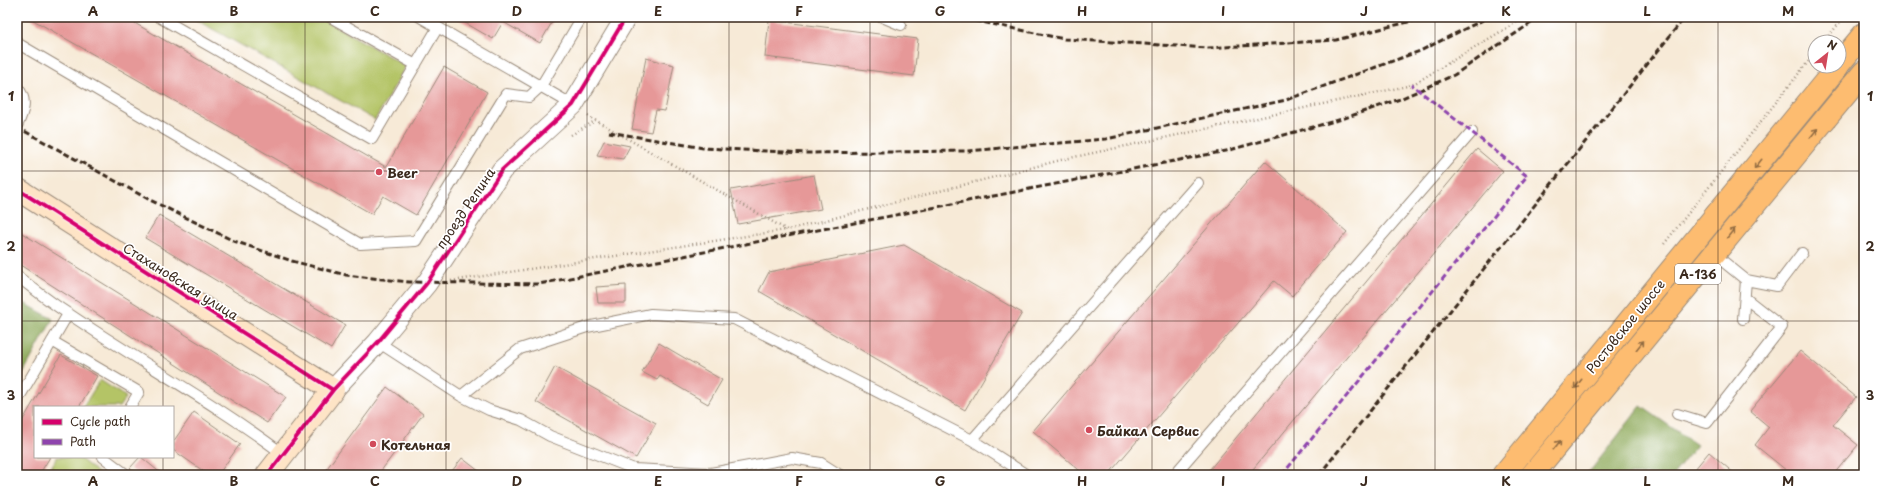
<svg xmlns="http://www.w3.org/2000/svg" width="1881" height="492" font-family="'Playpen Sans',sans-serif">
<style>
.green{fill:#b4c466;stroke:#787742}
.forest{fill:#8faa5b;stroke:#656a3c}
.building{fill:#e69898}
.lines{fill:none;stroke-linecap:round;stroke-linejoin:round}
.lane-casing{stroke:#998a7a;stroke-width:12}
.street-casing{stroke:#998a7a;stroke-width:22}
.secondary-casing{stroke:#998a7a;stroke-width:24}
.primary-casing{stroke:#998a7a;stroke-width:24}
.path{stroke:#998a7a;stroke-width:2.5;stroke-dasharray:1 3;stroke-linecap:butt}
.lane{stroke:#fff;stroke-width:10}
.street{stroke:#fff;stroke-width:20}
.secondary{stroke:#fee4c6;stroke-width:22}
.primary{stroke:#fdbc70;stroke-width:22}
.rail{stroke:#3b2a1e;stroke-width:3;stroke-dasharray:6 3;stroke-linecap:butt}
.quiet{stroke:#8e44ad;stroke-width:3;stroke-dasharray:6 3;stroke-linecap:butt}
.cycleway-casing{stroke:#fff;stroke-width:6}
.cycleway{stroke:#d6006c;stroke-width:4}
.oneway{stroke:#926c43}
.grid{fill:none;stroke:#3b2a1e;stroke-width:1;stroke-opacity:0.55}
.poi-dot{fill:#d1495b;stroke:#fff;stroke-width:1.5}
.labels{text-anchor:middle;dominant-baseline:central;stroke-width:3.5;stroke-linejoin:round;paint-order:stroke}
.shield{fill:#fff;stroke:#766a62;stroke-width:1}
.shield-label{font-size:12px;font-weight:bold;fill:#3b2a1e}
.poi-label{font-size:13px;font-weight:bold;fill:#3b2a1e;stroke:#fff;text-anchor:start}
.street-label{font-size:13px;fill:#3b2a1e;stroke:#fff}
.neatline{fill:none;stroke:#3b2a1e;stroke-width:1.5}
.grid-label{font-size:13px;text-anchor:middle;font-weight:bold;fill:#3b2a1e}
</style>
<rect width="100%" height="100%" fill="#fff"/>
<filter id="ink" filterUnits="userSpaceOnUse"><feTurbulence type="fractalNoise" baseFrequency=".025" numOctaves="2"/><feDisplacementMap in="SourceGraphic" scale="8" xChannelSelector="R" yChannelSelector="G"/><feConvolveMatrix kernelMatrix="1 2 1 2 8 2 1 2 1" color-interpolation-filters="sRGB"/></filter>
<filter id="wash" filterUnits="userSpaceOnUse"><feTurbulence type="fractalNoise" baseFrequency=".012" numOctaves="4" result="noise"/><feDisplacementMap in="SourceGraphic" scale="16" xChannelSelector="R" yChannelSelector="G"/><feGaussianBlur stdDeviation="0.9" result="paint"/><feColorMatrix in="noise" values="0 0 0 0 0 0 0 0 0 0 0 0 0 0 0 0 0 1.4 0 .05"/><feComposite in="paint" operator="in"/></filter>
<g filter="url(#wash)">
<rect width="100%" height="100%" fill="#f7ead7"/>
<!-- green -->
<path class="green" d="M191 17H319L406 66 375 120Z
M100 380 126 397 119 407H83Z
M57 457H78L101 475H47Z"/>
<!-- forest -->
<path class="forest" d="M17 299 53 319 17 384Z
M1641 406 1697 445 1673 475H1587Z"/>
<g id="blocks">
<!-- building -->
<path class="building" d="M28 17H124L386 167 444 67 487 92 416 215 383 196 372 214Z
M455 17H555L540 43 503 22 493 39Z
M769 20 918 39 914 76 765 57Z
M646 58 674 65 665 111 656 110 651 132 632 129Z
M604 141 630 146 623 159 597 155Z
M1477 149 1503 171 1248 475H1205Z
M1265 161 1347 232 1292 296 1274 281 1108 475H1085L1033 431Z
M814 175 821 209 738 224 731 190Z
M159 215 345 325 331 349 145 238Z
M17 230 286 397 267 423 17 263Z
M904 245 1022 313 965 410 759 291 769 272Z
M626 285V303H598L596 287Z
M659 343 722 380 708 404 660 376 657 380 642 372Z
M1800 351 1856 397 1833 425 1858 445 1833 475H1792L1755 445 1769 427 1750 411Z
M61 355 97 376 79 407H35V457H50L39 475H17V430Z
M555 367 656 423 636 458 536 402Z
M387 387 423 414 378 475H322Z
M194 412 240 444 218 475H209L173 450V442Z
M1709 452 1736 475H1690Z
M140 457H141L163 475H139L130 468Z
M462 458 484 475H449Z"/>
</g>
</g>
<g filter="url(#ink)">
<use href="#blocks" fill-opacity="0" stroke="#998a7a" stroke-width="1"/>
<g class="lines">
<!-- lane casing -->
<g class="lane-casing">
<path id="lane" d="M159 17 372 139 438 27
M330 17 416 65
M420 17 573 105
M882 17 901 25
M17 43 360 244 416 241 506 94 529 97 541 86 582 17
M17 87C29 100 23 113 17 126
M1714 254 1746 280 1743 319
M17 276C34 289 51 303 69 314 140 362 215 403 283 454
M1746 280 1777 286 1802 253
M52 341 139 392 130 407
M378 342 461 396 489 410 521 420 550 436 634 469 711 473 792 458 821 463 840 475
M461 396 520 349 587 327 651 314 734 319 972 440 1027 475
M17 401 68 314
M1677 414 1707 423 1782 327 1745 298
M972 440 1198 183
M103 457 127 475
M1174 475 1472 132"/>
</g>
<!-- street casing -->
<g class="street-casing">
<path id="street" d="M333 390 378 342 427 283 502 170 573 105 626 17"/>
</g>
<!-- secondary casing -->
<g class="secondary-casing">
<path id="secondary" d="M17 189 333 390 267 475"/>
</g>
<!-- primary casing -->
<g class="primary-casing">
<path id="primary" d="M1839 64 1864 34
M1503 475 1838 66
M1532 475 1864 72"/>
</g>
<!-- path -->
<path class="path" d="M1824 42 1844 17
M588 116 787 230 1065 159 1412 85 1525 17
M571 135 595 121
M1664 244 1815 53
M451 281 786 230"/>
<!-- lane -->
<use href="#lane" class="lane"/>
<!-- street -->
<use href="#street" class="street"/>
<!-- secondary -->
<use href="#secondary" class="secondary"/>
<!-- primary -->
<use href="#primary" class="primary"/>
<!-- rail -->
<path class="rail" d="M958 17 1064 39 1208 48 1336 40 1428 17
M17 127 150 200 234 241 292 261 346 275 409 282 539 284 1226 151 1342 119 1400 99 1454 75 1540 17
M609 132 703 148 806 153 967 151 1106 139 1286 100 1420 51 1489 17
M1319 475 1685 17"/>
<!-- quiet -->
<path class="quiet" d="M1282 475 1527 176 1412 85"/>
<!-- cycleway casing -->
<g class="cycleway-casing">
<path id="cycleway" d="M17 189 333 390
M267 475 333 390 378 342 427 283 502 170 573 105 626 17"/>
</g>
<!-- cycleway -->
<use href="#cycleway" class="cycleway"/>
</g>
<!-- one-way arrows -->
<defs><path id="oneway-shaft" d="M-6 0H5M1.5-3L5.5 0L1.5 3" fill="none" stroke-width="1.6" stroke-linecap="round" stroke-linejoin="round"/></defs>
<g class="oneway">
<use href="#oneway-shaft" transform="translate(1814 133) rotate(-51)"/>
<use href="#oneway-shaft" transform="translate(1758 164) rotate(129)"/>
<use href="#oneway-shaft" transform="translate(1731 233) rotate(-51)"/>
<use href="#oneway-shaft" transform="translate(1640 345) rotate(-51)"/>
<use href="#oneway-shaft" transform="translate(1578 384) rotate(129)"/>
<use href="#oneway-shaft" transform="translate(1557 445) rotate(-51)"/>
</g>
</g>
<!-- grid -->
<path class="grid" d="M163 17V407M305 17V475M446 17V475M587 17V475M729 17V475M870 17V475M1011 17V475M1152 17V475M1294 17V475M1435 17V475M1576 17V475M1718 17V475M17 171H1864M17 321H1864M163 457V475"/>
<!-- markers -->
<g class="poi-dot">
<circle cx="379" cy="172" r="4"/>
<circle cx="1089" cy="430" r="4"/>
<circle cx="373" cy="444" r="4"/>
</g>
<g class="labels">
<!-- shield labels -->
<rect class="shield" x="1675" y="264" width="46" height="20" rx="3"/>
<g class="shield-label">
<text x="1698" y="274">А-136</text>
</g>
<!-- poi labels -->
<g class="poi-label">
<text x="387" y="172">Beer</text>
<text x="1097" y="430">Байкал Сервис</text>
<text x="381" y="444">Котельная</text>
</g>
<!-- street labels -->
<g class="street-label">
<text transform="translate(465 208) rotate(-56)">проезд Репина</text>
<text transform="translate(181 281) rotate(32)">Стахановская улица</text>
<text transform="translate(1625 326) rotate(-51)">Ростовское шоссе</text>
</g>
</g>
<!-- margin -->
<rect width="1881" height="492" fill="none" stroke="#fff" stroke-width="44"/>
<!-- legend -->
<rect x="34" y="406" width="140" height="52" fill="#ffffff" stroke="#b1aaa5"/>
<rect x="42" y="419" width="20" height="6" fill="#d6006c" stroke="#b1aaa5"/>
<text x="70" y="426" font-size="12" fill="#3b2a1e">Cycle path</text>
<rect x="42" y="439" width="20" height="6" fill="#8e44ad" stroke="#b1aaa5"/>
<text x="70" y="446" font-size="12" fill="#3b2a1e">Path</text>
<!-- north arrow -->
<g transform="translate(1827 54) rotate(30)"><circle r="19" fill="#ffffff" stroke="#b1aaa5"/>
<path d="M0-3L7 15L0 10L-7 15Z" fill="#d1495b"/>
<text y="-6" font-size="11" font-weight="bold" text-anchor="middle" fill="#3b2a1e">N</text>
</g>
<rect x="22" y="22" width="1837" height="448" class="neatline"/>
<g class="grid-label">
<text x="93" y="16">A</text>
<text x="234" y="16">B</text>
<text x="375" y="16">C</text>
<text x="517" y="16">D</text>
<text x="658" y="16">E</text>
<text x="799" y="16">F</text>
<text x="940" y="16">G</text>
<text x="1082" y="16">H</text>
<text x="1223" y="16">I</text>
<text x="1364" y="16">J</text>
<text x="1506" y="16">K</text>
<text x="1647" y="16">L</text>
<text x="1788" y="16">M</text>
<text x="11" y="101">1</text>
<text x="1870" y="101">1</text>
<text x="11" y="251">2</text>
<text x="1870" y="251">2</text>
<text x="11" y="400">3</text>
<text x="1870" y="400">3</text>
<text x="93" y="486">A</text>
<text x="234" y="486">B</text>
<text x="375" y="486">C</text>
<text x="517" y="486">D</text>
<text x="658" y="486">E</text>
<text x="799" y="486">F</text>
<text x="940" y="486">G</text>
<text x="1082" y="486">H</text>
<text x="1223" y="486">I</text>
<text x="1364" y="486">J</text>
<text x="1506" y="486">K</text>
<text x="1647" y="486">L</text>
<text x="1788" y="486">M</text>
</g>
</svg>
